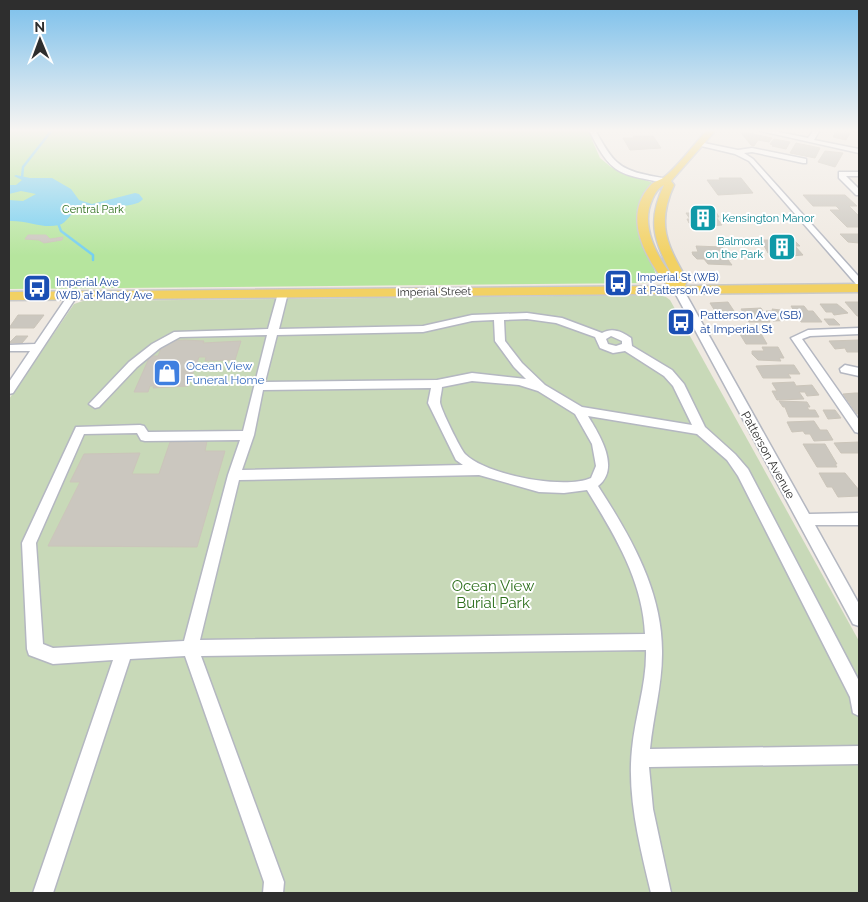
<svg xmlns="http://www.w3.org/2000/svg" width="868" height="902" font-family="Raleway,sans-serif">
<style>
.green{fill:#b6e59e}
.cemetery{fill:#c8d9b8}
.water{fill:#75cff0}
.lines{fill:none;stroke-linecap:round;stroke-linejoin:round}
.stream{stroke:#75cff0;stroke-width:2.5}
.building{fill:#cbc7bf;stroke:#cbc5ba}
.minor-casing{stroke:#b4b7c1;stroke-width:3}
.major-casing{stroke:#c9c9c9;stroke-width:3}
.minor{fill:#fff;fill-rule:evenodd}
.major{fill:#f2d163;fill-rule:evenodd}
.labels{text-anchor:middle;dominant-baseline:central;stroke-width:4;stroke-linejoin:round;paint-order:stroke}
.far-park-label{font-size:11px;fill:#2c6e1b;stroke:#fff}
.far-culture-label{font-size:11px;fill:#0d838f;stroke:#fff;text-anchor:start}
.far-transit-label{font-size:11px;fill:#164399;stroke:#fff;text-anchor:start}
.far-street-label{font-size:11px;fill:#2e2e2e;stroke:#fff}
.transit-label{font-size:12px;fill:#164399;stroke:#fff;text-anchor:start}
.shop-label{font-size:12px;fill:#366cbe;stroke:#fff;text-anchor:start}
.street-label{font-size:12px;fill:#2e2e2e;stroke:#fff}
.near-park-label{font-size:15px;fill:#2c6e1b;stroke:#fff}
</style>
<rect width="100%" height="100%" fill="#efe9e1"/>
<!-- green -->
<path class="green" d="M9 130H589L593 138 592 140 600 158 611 167 653 183C620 229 646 235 657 279L655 282 648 283 9 289Z"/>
<!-- cemetery -->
<path class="cemetery" d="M658 295 666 297 670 300 859 641V893H9V399L74 304 83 301Z"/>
<!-- water -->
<path class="water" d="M16 175 30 178H52L71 189 79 200 92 204 135 193 139 194 143 199C134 211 95 203 79 209 70 213 67 223 59 225 42 229 27 220 9 221V200L23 201 36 194 21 191 9 194V185H16L22 180 14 176Z"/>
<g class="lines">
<!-- stream -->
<path class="stream" d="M24 179 22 178 23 167 52 130
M58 223 61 231 93 255V260"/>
</g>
<!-- building -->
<path class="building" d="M837 130H859V133L851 131 846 140 833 137Z
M743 132 772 138 769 142 758 140 754 146 751 145 742 134Z
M633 136H653L661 148 630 150 623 138H634Z
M774 139 790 142 786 149 772 146 773 145 770 144Z
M796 143 820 148 815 158 790 153Z
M825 151 843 153 835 167 818 162Z
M719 178H741L753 193 718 195 707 180H720Z
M803 195H845L857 206H849L859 216V227H847L830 210H840L836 206H813Z
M693 210H703L705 212H716L719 217H716L722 225 699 227 698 224 689 223 687 219H690L686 213H694Z
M840 234H859V243L848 242Z
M28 235H46L50 239 63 237 62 240 44 243 39 240 25 239Z
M769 238H780L783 241H795L800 246H795L803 255 778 257 773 253H768L761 240H770Z
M696 246 722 247 735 259 728 260 732 265 708 264 704 259H697L693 255 692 252H698Z
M728 302 734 311H729L734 319H720L710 303Z
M845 302H859V316H857Z
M820 304H837L848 313 834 315 832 312H826Z
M791 306H804L808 311H813L822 322H801Z
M761 308 770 322H749L741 309Z
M772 309 789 311 796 320 773 321 766 311H773Z
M18 315H44L34 328H9Z
M824 319H834L840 325H829Z
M759 330 767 344H746L738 331Z
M16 336H28L22 343H9Z
M185 340 204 341 203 343 241 341 235 360 205 361 206 357H199L188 386 153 388 154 386H150L148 392H134L150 356H158L164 341Z
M859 340V352H847L845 348 835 349 829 341Z
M762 347H778L784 358H779L781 361 758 360 752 354V351H764Z
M781 365H794L800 374H788L791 378H763L756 366Z
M794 382 796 386 812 385 819 395 807 396 805 392H799L804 399 777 400 772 391H777L772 383Z
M855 393H859V414H857L843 394Z
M779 401 807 402 810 407H807L809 410H815L819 417H789L785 407H783Z
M823 410H835L841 418 828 419Z
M814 421 820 430H827L833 440 814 441 810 434H805L803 431 792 432 787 422Z
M207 441 205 451H225L197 547 48 546 80 482H70L84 454 140 453 132 474H159L170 442Z
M859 442V453H841L834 443Z
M803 444H825L837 464H835L837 467H817Z
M819 473H845L859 490V496L838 497 832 487H827Z"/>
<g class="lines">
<!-- minor casing -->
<g class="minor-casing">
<path id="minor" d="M589 130H595C610 156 615 169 647 175 654 177 664 177 670 181L666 183C618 174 611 175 589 130Z
M757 130H769L808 138 814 130H820L814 140 859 149V153Z
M699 142 738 150 752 148 806 159V163H803L752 152 744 153 753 159 859 277V285L856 284 749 161 735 154 697 145V143Z
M839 172H859V176H846L859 189V195H856L839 178Z
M678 286 683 289 809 514 859 513V525H815L859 604V626L853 624 673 289Z
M283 290 288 293 279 329 423 326 472 315 527 313 562 318 602 333C613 327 622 332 631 338L632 346 672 370 684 384 705 427 735 454 748 469 859 681V716L853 713 850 697 738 476 727 460 697 434 588 416C599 434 621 468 598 486 631 537 663 592 662 654 662 686 653 717 650 749L859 746V764L649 767 653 809 671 893H651C640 847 627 797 632 749 635 716 647 683 646 650L201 656 284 882 283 893H263L264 882 185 656 130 659 53 893H33L113 660 53 664 29 655 27 649 22 543 76 427 140 425 144 426 148 432 243 431 267 335 180 337 160 348 137 367 99 407 95 408 89 404 129 362 152 344 174 332 268 329 278 293ZM527 319 556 323 595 337 600 348 613 353 625 351 664 376 673 386 692 425 582 407 545 385 522 363 505 341 504 320ZM494 320 495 341 514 367 526 379 472 373 437 380 265 382 277 335 423 332 472 321ZM611 336 622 341V344L616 346 608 344 606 339ZM472 381 519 385 538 391 575 414 592 444 596 466 591 478C564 490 486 475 465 454 461 450 440 408 440 402 440 397 442 391 442 387ZM431 388 428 403 456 460 463 465 242 470 254 435 263 390ZM137 433 141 440 145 441 240 440 228 475 184 641 53 648 43 644 36 543 84 434ZM479 475 539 492 564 493 587 490C614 534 643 581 645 634L200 640 239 480Z
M72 293 77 296 13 393 9 394V382L30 351H9V345L35 344 69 294Z
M859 328V334L810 336 802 339 859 420V433L855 432 791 338 808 330Z
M845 365 859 368V376L841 372 840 369Z"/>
</g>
<!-- major casing -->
<g class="major-casing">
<path id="major" d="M707 130H716L671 181 674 185C656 224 667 245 687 280L685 286 859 284V292L9 300V292L668 286C646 259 622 217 650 186 654 181 659 181 663 178 676 169 696 142 707 130ZM664 185C646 223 655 242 673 277 657 257 640 226 652 200 655 193 658 188 664 185Z"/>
</g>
<!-- minor -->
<use href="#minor" class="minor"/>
<!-- major -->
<use href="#major" class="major"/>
</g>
<!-- sky -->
<linearGradient id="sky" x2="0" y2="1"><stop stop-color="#7abfeb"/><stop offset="0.51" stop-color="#f8f5f2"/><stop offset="1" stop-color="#f8f5f2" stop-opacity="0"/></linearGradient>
<rect width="868" height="256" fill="url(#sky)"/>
<!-- icons -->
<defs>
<g id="building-square" transform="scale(1.4375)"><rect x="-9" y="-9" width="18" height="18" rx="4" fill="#0f9aa8" stroke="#fff"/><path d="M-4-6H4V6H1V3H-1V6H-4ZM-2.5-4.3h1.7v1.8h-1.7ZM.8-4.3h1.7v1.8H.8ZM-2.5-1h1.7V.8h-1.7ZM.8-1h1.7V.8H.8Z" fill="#fff"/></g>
<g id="bus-square" transform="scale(1.4375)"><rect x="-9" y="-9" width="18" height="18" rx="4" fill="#1a4fb4" stroke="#fff"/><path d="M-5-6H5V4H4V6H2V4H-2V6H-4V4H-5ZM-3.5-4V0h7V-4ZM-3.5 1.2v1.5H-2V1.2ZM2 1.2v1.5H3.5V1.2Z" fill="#fff"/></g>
<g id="shop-square" transform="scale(1.4375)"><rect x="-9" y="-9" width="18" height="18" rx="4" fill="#3f7fe0" stroke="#fff"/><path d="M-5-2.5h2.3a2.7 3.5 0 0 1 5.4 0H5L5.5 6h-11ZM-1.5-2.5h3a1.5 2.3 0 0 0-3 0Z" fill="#fff"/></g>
</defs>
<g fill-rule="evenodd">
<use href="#building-square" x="703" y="218"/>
<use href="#building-square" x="782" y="247"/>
<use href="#bus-square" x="618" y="283"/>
<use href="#bus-square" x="37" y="288"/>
<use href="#bus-square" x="681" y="322"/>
<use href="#shop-square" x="167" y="373"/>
</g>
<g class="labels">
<!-- far-park labels -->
<g class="far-park-label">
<text x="93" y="209">Central Park</text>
</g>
<!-- far-culture labels -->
<g class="far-culture-label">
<text x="722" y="218">Kensington Manor</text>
<text x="763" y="241" text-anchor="end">Balmoral<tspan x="763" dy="13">on the Park</tspan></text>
</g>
<!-- far-transit labels -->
<g class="far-transit-label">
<text x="637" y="277">Imperial St (WB)<tspan x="637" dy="13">at Patterson Ave</tspan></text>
<text x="56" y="282">Imperial Ave<tspan x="56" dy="13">(WB) at Mandy Ave</tspan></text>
</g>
<!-- far-street labels -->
<g class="far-street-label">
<text transform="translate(434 292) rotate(-1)">Imperial Street</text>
</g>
<!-- transit labels -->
<g class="transit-label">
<text x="700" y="315">Patterson Ave (SB)<tspan x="700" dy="14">at Imperial St</tspan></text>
</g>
<!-- shop labels -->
<g class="shop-label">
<text x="186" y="366">Ocean View<tspan x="186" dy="14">Funeral Home</tspan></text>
</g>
<!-- street labels -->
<g class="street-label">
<text transform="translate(768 455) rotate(61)">Patterson Avenue</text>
</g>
<!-- near-park labels -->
<g class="near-park-label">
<text x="493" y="586">Ocean View<tspan x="493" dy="17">Burial Park</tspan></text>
</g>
</g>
<!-- border -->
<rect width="868" height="902" fill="none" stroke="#2e2e2e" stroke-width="20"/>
<!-- north arrow -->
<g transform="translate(40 40) rotate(359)" stroke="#ffffff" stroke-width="4" paint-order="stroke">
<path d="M0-4L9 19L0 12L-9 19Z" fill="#2e2e2e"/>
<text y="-8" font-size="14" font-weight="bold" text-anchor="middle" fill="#2e2e2e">N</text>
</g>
</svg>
